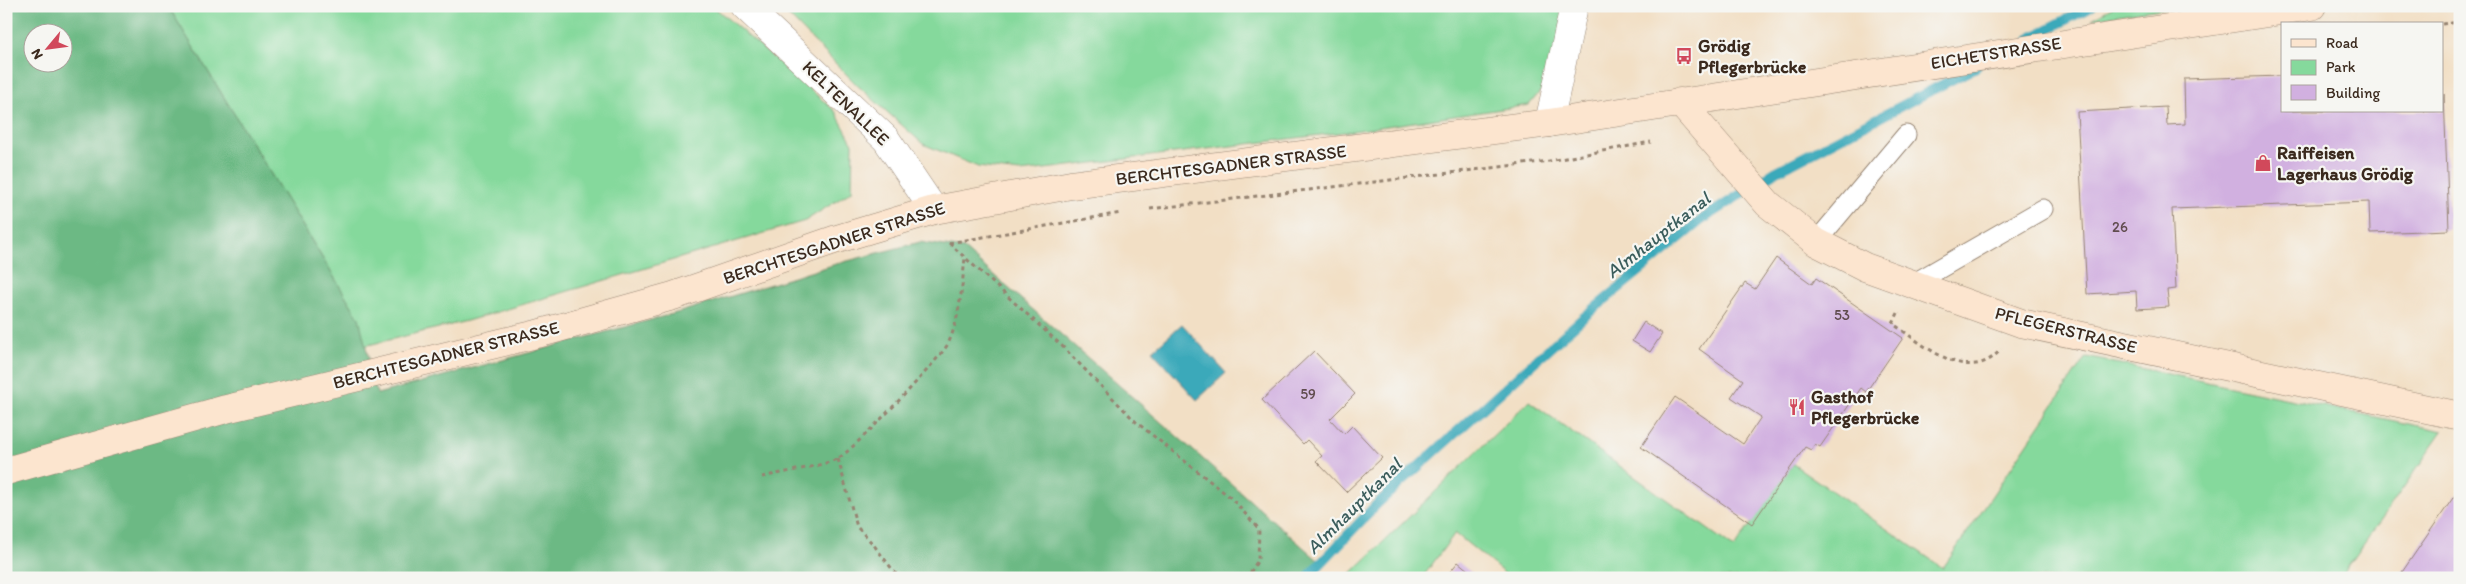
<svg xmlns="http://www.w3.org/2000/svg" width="2466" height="584" font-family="Itim,sans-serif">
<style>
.green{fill:#85d99c;stroke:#60825d}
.forest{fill:#6cb984;stroke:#547251;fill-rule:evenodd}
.water{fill:#3ba9ba;stroke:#3b6a6c}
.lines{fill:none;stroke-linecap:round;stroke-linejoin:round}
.stream{stroke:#3ba9ba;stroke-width:10}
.building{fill:#d1b0e0}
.lane-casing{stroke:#968472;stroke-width:21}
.street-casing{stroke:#968472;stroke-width:29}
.secondary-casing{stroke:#968472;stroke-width:29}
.path{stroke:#968472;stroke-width:3;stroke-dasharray:4 4;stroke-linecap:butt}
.lane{stroke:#fff;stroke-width:19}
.street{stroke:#fff;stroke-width:28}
.secondary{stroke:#fce5cf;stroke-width:28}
.labels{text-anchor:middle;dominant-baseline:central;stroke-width:4.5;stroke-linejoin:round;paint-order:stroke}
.number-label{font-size:15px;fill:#604c4e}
.poi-label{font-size:18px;font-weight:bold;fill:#3b2a1e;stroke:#f6f6f2;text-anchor:start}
.street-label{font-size:18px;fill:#3b2a1e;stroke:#f6f6f2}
.water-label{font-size:19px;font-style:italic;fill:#3b5d5c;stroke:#f6f6f2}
</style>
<rect width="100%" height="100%" fill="#f6f6f2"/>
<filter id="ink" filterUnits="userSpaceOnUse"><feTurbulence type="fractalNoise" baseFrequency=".02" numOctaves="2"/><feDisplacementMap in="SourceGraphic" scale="10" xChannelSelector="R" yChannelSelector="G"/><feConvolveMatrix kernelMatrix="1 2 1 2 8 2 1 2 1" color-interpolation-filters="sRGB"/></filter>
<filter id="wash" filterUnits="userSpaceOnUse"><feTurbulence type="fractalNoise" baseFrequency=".0096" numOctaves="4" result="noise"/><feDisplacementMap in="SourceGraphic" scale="20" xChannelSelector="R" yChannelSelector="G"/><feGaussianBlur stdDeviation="1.12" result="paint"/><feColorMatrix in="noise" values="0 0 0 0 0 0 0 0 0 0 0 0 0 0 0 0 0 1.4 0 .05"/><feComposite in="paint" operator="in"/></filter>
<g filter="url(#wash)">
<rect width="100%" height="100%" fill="#f2dfc5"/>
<!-- green -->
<path class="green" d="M168 6H713L835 111 853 144 852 191 805 221 467 321 364 346 359 318Z
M779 6H1565L1553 76 1529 105 1353 131 1020 172 978 167 923 144 857 85Z
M2115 6H2180L2091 19Z
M2086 357 2443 431 2340 578H1510L1455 533 1422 578H1346L1529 401 1734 548 1793 464 1943 568Z"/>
<!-- forest -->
<path class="forest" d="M6 6H168L359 318 377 394 680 312 836 264 920 242 964 249 1319 561 1307 578H6ZM32 32H62V62H32Z"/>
<!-- water -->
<path class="water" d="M1182 324 1226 373 1197 400 1152 351Z"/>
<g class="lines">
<!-- stream -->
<path class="stream" d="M2029 39 2092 6
M1307 578 1377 504 1584 317 1704 218 1775 172 1976 67"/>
</g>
<g id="blocks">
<!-- building -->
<path class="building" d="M2282 76V111H2442L2444 94 2449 230 2370 233 2369 202 2172 209 2176 289 2167 290 2169 307 2137 309 2136 291 2087 294 2077 112 2166 107 2167 125 2185 124 2184 79Z
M1776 258 1812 284 1816 278 1903 338 1866 392 1861 388 1820 447 1815 444 1811 450 1805 447 1752 524 1641 447 1675 397 1743 444 1761 417 1731 397 1743 380 1699 349 1745 283 1755 289Z
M1644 322 1662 334 1650 352 1632 341Z
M1314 351 1355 394 1330 419 1344 434 1352 426 1382 458 1346 492 1316 461 1322 456 1307 440 1303 444 1262 400Z
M2455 495 2460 499V578H2398Z
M1458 562 1478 578H1445Z"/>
</g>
</g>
<g filter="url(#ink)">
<use href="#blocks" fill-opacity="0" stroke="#968472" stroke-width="1"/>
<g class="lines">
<!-- lane casing -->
<g class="lane-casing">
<path id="lane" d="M1816 242 1906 135
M1911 285 2043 209"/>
</g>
<!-- street casing -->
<g class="street-casing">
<path id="street" d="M745 6 886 139 934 210
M1549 123 1574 6"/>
</g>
<!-- secondary casing -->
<g class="secondary-casing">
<path id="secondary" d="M1680 102 1768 204 1816 242 1865 267 2021 323 2460 416
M6 471 226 409 537 334 673 296 834 240 934 210 1071 185 1549 123 2312 6"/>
</g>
<!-- path -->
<path class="path" d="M2442 24 2460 22
M1150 209 1549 161 1651 142
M949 243 1121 213
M949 243 1062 346 1136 422 1231 498 1259 529 1258 560 1247 578
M1898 313 1893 324C1922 343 1969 388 2001 349
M838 459 857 527 873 544 899 578
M762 477C783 472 819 467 837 459 851 453 940 359 948 344 960 318 962 286 965 258"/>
<!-- lane -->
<use href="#lane" class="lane"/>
<!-- street -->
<use href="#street" class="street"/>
<!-- secondary -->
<use href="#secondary" class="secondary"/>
</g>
</g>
<!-- icons -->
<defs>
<g id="bus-bare" transform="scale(1.35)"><path d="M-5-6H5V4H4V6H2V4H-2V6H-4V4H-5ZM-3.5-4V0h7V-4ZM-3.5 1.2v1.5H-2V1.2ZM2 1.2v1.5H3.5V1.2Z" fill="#d1495b" stroke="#f6f6f2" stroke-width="2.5" paint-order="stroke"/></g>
<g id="shop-bare" transform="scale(1.35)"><path d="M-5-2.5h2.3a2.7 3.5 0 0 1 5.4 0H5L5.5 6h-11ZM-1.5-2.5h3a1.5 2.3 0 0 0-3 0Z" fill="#d1495b" stroke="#f6f6f2" stroke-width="2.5" paint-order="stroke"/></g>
<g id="restaurant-bare" transform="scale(1.35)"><path d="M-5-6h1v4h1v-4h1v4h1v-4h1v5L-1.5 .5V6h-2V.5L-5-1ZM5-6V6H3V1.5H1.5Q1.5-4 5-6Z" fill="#d1495b" stroke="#f6f6f2" stroke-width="2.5" paint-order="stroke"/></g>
</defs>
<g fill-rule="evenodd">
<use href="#bus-bare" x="1684" y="56"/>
<use href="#shop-bare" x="2263" y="163"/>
<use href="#restaurant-bare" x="1797" y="407"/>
</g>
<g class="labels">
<!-- number labels -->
<g class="number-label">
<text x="2120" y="227">26</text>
<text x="1842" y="315">53</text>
<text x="1308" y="394">59</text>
</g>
<!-- poi labels -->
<g class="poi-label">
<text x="1698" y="46">Grödig<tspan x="1698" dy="21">Pflegerbrücke</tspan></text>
<text x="2277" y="153">Raiffeisen<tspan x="2277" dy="21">Lagerhaus Grödig</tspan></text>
<text x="1811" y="397">Gasthof<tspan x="1811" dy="21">Pflegerbrücke</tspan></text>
</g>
<!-- street labels -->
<g class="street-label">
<text transform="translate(1996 53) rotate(-9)">EICHETSTRASSE</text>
<text transform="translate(846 103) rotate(44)">KELTENALLEE</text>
<text transform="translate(1231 165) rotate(-7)">BERCHTESGADNER STRASSE</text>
<text transform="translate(834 243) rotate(-18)">BERCHTESGADNER STRASSE</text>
<text transform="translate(2066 330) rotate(14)">PFLEGERSTRASSE</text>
<text transform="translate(446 355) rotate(-14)">BERCHTESGADNER STRASSE</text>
</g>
<!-- water labels -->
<g class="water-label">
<text transform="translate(1658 235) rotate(-38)">Almhauptkanal</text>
<text transform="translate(1354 506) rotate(-45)">Almhauptkanal</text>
</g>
</g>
<!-- margin -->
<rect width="2466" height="584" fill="none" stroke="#f6f6f2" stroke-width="25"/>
<!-- legend -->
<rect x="2281" y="22" width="162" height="90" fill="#f6f6f2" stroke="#aba49d"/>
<rect x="2291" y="39" width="25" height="8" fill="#fce5cf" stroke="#aba49d"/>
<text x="2326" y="48" font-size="15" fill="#3b2a1e">Road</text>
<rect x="2291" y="60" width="25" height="15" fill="#85d99c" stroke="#aba49d"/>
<text x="2326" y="72" font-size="15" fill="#3b2a1e">Park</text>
<rect x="2291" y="85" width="25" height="15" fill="#d1b0e0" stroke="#aba49d"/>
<text x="2326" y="98" font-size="15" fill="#3b2a1e">Building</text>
<!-- north arrow -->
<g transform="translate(48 48) rotate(241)"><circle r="24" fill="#f6f6f2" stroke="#aba49d"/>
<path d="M0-4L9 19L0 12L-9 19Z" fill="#d1495b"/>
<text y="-8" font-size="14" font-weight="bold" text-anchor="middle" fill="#3b2a1e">N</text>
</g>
</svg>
